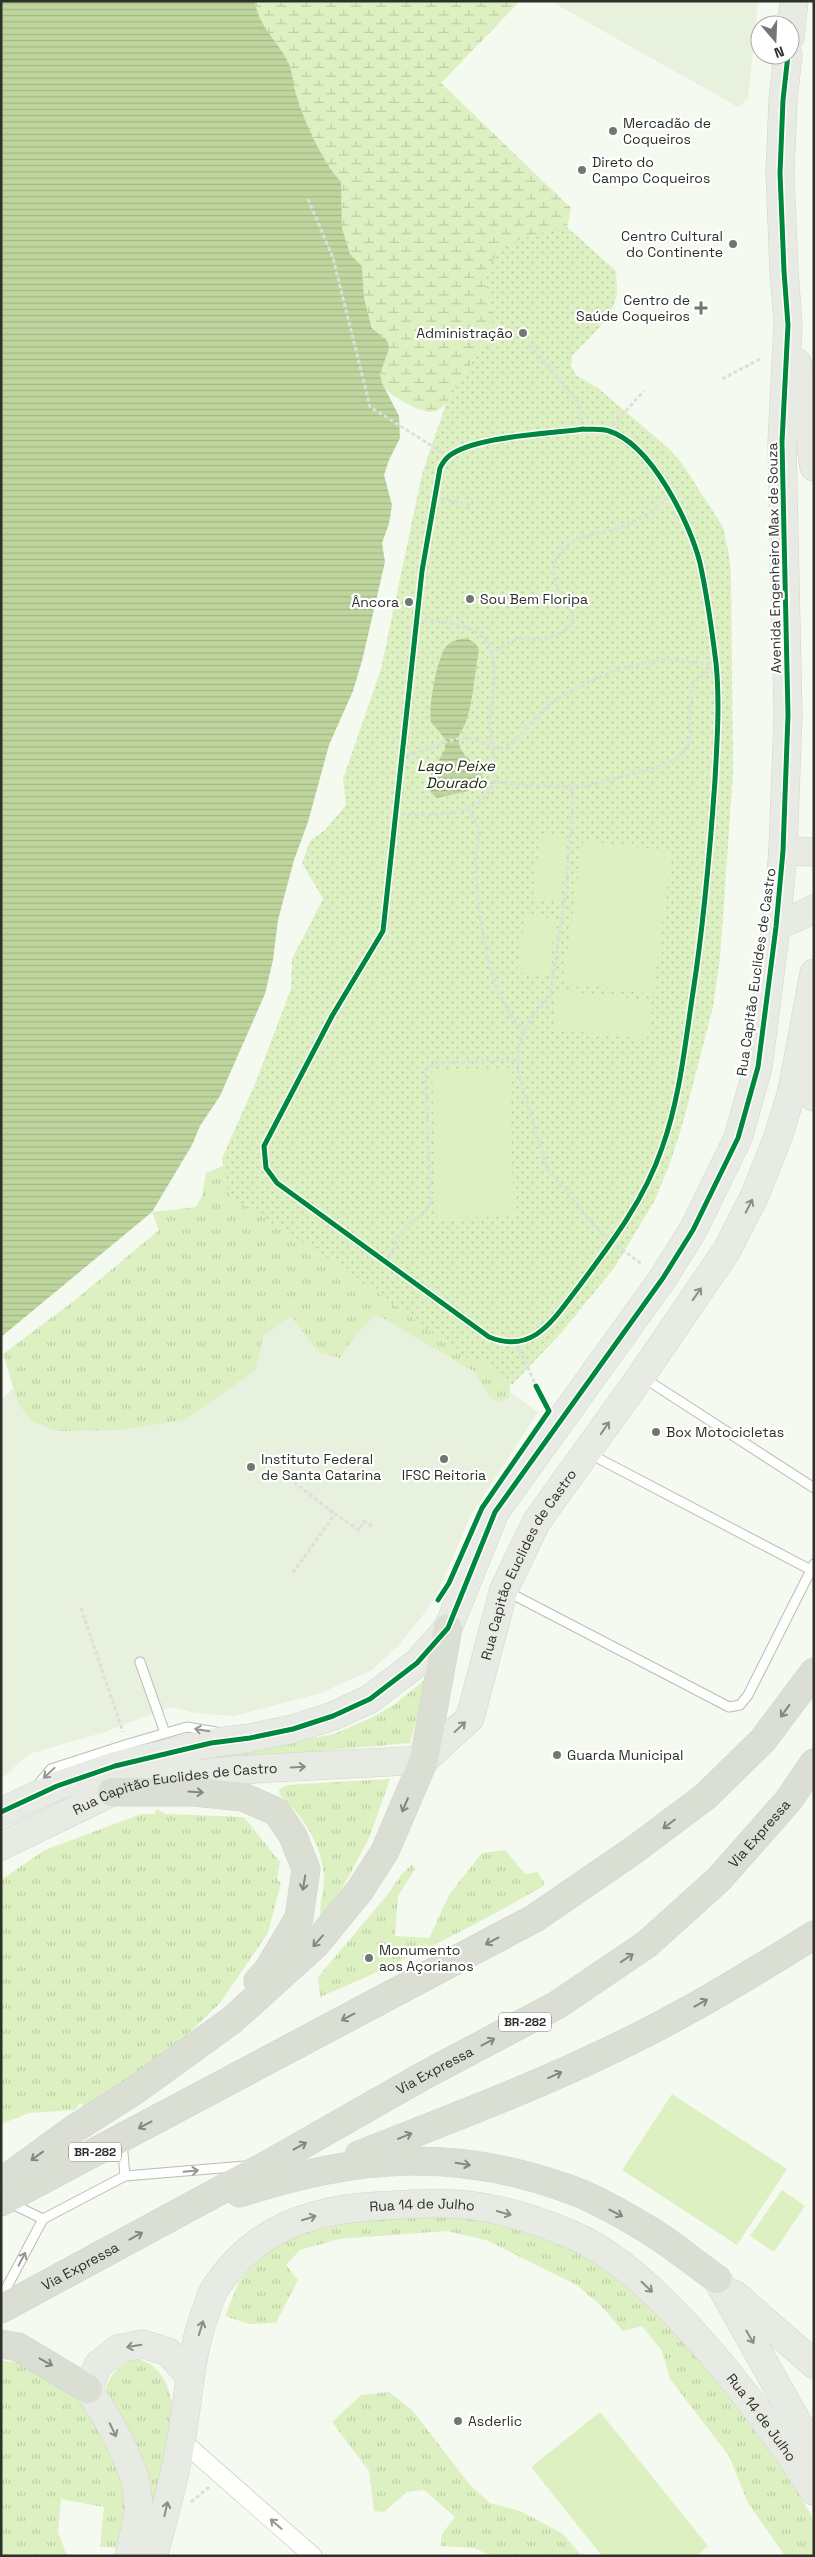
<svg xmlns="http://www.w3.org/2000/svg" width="815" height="2557" font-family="'Space Grotesk',sans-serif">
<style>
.built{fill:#e8f0de}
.grass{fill:url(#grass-tufts)}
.wetland{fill:url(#wetland-marsh)}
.park{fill:url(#park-dots)}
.garden{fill:#dcf0c1}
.water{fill:url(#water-rules)}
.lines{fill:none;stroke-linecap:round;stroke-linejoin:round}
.lane-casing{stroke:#babdb6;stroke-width:11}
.street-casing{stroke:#babdb6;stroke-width:19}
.primary-casing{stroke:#d1d4cf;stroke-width:29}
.highway-casing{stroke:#d1d4cf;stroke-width:29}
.path{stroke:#dddfdc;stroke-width:3;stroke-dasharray:4 2.5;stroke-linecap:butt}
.lane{stroke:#fefefd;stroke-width:9}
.street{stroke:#fefefd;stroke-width:18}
.primary{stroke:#e8ebe4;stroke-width:28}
.highway{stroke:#daded3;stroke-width:28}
.cycleway-casing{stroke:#fff;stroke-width:8}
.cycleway{stroke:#00873e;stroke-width:5}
.oneway{stroke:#8a8e86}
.oneway2{stroke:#84877e}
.oneway3{stroke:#969793}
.poi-dot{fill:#73776f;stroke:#fff;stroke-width:2}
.labels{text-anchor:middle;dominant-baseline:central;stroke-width:4.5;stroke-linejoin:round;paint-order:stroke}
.shield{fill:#fff;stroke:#6c6e69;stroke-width:1}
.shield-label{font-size:12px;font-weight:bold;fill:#2d3029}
.poi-label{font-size:14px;fill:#2d3029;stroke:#fff;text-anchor:start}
.street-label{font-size:14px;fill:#2d3029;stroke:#fff}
.water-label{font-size:15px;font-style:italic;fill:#222e0e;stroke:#fff}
</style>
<defs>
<pattern id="grass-tufts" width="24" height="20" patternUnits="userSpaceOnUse" patternTransform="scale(1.25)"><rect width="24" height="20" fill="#dcf0c1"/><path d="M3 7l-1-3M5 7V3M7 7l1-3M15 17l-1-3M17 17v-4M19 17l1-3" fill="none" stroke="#bdcea6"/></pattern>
<pattern id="wetland-marsh" width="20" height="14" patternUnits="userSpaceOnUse" patternTransform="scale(1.25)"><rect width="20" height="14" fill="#dcf0c1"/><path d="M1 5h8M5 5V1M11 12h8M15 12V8" fill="none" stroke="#bdcea6"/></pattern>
<pattern id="park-dots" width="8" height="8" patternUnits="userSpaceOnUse" patternTransform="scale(1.25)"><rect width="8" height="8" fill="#dcf0c1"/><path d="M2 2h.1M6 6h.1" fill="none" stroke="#bdcea6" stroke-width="1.8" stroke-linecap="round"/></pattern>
<pattern id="water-rules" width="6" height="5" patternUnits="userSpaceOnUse" patternTransform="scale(1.25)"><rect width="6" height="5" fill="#bed59e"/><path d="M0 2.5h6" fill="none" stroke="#a4b788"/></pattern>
</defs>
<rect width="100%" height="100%" fill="#f5faf0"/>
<!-- built -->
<path class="built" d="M550 1H758L748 99 738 107Z
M229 1196 538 1412 470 1517 439 1590 429 1607 398 1646 372 1670 321 1693 234 1716 196 1713 170 1707 105 1732 29 1754 1 1779V1400L56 1346Z"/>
<!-- grass -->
<path class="grass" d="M232 1162 511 1375 509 1398 500 1402 490 1397 475 1372 376 1314 356 1334 340 1358 319 1352 291 1316 263 1336 256 1370 184 1420 121 1430 57 1431 31 1421 18 1403 3 1354 75 1300 159 1230 152 1212 196 1207 202 1196 206 1173Z
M428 1677 410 1743 199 1762 238 1752 334 1734 371 1718 394 1705Z
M390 1779 370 1836 347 1880 321 1919C318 1906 325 1890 324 1876 322 1845 303 1816 280 1795L279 1790 287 1785Z
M157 1809 166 1814 244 1817 280 1862 277 1879 281 1883 268 1933 220 2003 170 2051 86 2108 80 2103 75 2110 29 2113 1 2124V1880L45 1850 141 1814H154Z
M505 1850 525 1874 538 1872 545 1885C473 1927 398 1964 320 1997L318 1977 388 1894 401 1875 412 1864 415 1869 398 1896 395 1936 429 1938 449 1895 482 1853Z
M421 2215 482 2220 528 2231 574 2248 625 2282 722 2379 762 2432 814 2520V2556H785L748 2503 729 2456 670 2379 662 2351 642 2326 623 2331 603 2308 577 2285 486 2240 447 2231 339 2239 300 2250 286 2265 298 2280 276 2323 249 2324 225 2316 239 2282 261 2254 288 2235 341 2216Z
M135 2359C160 2362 169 2385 173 2407L147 2556 106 2387C113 2372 119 2364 135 2359Z
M1 2360 34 2366 83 2404 112 2441 133 2514 125 2548 100 2547 104 2507 61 2499 58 2532 67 2556H1Z
M389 2392 413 2411 470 2485 490 2503 520 2511 562 2533 582 2556H492L474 2548 441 2546 442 2534 455 2517 424 2490 407 2492 384 2512 374 2511 369 2471 332 2422 361 2395Z"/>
<!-- wetland -->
<path class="wetland" d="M255 1H520L441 83 571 208 567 227 518 241 487 288 494 321 492 330 446 404C442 407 438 411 433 412 421 414 384 393 381 382 379 373 383 364 387 356L370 321 364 298 362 266 350 254 342 228 341 182C322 161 304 121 296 94 293 85 293 74 289 64 279 41 258 27 255 1Z"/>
<!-- park -->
<path class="park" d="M567 227 616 271 617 295 613 307 598 329 572 356 571 366 577 376 598 388 667 447 681 462 723 527 729 555 731 575 733 774 720 958 713 1007 684 1119 671 1160 655 1200 614 1268 562 1332 512 1385C497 1371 488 1360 467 1358L345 1269 229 1196 222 1158 255 1084 291 989 292 959 323 899 302 863 310 841 326 829 346 805 343 779 381 669 422 474 446 404 492 330C495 315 488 302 487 288 482 243 533 235 567 227Z"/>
<!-- garden -->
<path class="garden" d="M541 835 568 838 560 901 533 898Z
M583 840 672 852 653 994 563 982Z
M525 915 556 919 548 976 517 972Z
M558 990 652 1001 647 1039 553 1029Z
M509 1068 514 1216 437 1219 432 1071Z
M672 2094 787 2169 737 2245 622 2170Z
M782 2190 805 2206 774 2252 750 2236Z
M600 2412 708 2546 696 2556H602L531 2467Z"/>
<!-- water -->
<path class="water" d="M1 1H255C258 27 279 41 289 64 293 74 293 85 296 94 304 121 322 161 341 182L342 228 350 254 362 266 364 298 370 321 372 328 388 342 389 349 380 374 382 383 399 416 400 438 389 460 384 475 392 505 389 524 382 543 385 562 362 661 353 691 329 745 308 822 294 860 278 920 273 960 265 994 220 1096 200 1126 192 1145 152 1212 1 1337Z
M467 638 476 644 479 650C475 671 473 703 466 722 463 730 457 734 459 743 462 761 481 762 483 779L468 791 437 798 432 794 426 784 445 749V739L431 722C428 707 437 660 445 648 450 641 459 639 467 638Z"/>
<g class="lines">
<!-- lane casing -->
<g class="lane-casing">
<path id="lane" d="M644 1378 814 1488
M590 1454 811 1570
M506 1591 729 1707 740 1705 748 1695 814 1564
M140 1662 165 1733
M37 1786 51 1769 128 1744 187 1727 216 1732
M122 2142 125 2176
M10 2203 43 2219
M1 2298 43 2219 125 2176 245 2166"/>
</g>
<!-- street casing -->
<g class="street-casing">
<path id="street" d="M181 2440 313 2556"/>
</g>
<!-- primary casing -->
<g class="primary-casing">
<g id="primary">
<path d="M790 37 794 1"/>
<path d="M797 363 806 406 814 467"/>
<path d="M783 851 814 852"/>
<path d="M776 927 814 909"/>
<path d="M813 1043 814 1097"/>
<path d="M1 1812 57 1786 115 1766 211 1743 250 1738 293 1729 333 1716 370 1699 417 1663 448 1628 495 1512 663 1278 693 1230 738 1138 758 1067 776 927 783 851 788 715 782 442 788 325 784 271 780 173 783 100 788 55"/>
<path id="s1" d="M1 1846 112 1792 151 1780 236 1770 424 1760 470 1718 504 1589 537 1521 641 1376 727 1250 755 1195 778 1137 792 1091 814 973"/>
<path d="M717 2279 814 2452"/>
<path d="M734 2294 814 2364"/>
<path d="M129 2556C132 2542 136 2528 138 2515 143 2474 110 2421 88 2389L98 2365 118 2349 143 2344 168 2352 189 2375"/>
<path id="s2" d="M153 2556C164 2518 174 2480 181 2441 189 2397 190 2353 206 2311 209 2303 211 2294 216 2287 256 2228 310 2210 378 2206 410 2204 449 2201 481 2207 512 2212 554 2226 583 2240 665 2282 763 2413 814 2491"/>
</g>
</g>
<!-- highway casing -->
<g class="highway-casing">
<g id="highway">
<path d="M112 1792H194L243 1797 277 1812 293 1836 306 1869 299 1918 268 1970 258 1981"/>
<path d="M359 2155C444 2121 531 2089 613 2049 683 2016 748 1976 814 1935"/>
<path d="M1 2185 11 2175 74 2129 134 2091 232 2020 315 1945 360 1890 385 1851 424 1760 448 1628"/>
<path d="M240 2193C353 2156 451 2147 566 2188 590 2196 624 2215 647 2229 671 2243 694 2263 717 2279"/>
<path d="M1 2202 535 1918 634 1850 706 1796 763 1740 814 1672"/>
<path id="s3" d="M1 2309 267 2165 423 2076 557 2005 647 1944 719 1879 788 1801 814 1763"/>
<path d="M1 2344 18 2347 88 2389"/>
</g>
</g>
<!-- path -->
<path class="path" d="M308 199 333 258 370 407 448 456
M530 345 579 403 583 429
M722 379 762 358
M608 430 644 391
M435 497 471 505
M491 655C501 648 512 639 525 638 530 638 535 640 540 640 549 639 569 632 572 622 578 600 531 579 567 546 579 535 595 535 609 531 634 523 654 513 671 494
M400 755C423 756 441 739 465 738 481 738 489 752 504 747 517 742 535 716 548 706 578 683 629 662 667 660 683 660 700 663 716 665L694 682 690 709V743L675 760 651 769 587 786 525 785 496 782
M572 788V814L566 889 550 997 532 1017 525 1031 518 1047V1071L547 1169 603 1235 643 1265
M468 808C471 815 478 825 479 832 479 841 475 850 475 859 478 912 485 993 524 1031
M395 813C425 816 472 819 490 790 492 787 495 784 495 781 497 761 490 740 490 720 491 697 502 658 484 639 467 621 439 622 416 620
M385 1262C393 1253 395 1241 402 1232 411 1220 427 1216 431 1201L425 1070 435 1063 518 1060
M517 1343 536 1386
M294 1482 335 1514
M293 1573 335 1514 359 1530 364 1521 374 1527
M81 1608 123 1732
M191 2502 209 2487"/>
<!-- lane -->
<use href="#lane" class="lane"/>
<!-- street -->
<use href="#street" class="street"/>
<!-- primary -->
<use href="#primary" class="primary"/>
<!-- highway -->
<use href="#highway" class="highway"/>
<!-- cycleway casing -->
<g class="cycleway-casing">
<path id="cycleway" d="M583 429C591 430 601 428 609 431 651 444 690 523 700 563 707 595 712 631 716 663 720 702 717 742 715 780 710 851 704 922 693 992 685 1044 680 1098 662 1148 644 1201 610 1245 577 1289 553 1320 533 1355 489 1337L277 1183 266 1168 264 1146 332 1016 383 931 422 571 440 468C442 464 445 459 449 456 475 436 549 434 583 429Z
M438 1600 449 1583 482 1508 549 1411 536 1386
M1 1812 57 1786 115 1766 211 1743 250 1738 293 1729 333 1716 370 1699 417 1663 448 1628 495 1512 663 1278 693 1230 738 1138 758 1067 776 927 783 851 788 715 782 442 788 325 784 271 780 173 783 100 788 55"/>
</g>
<!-- cycleway -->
<use href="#cycleway" class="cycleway"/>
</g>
<!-- one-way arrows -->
<defs><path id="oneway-shaft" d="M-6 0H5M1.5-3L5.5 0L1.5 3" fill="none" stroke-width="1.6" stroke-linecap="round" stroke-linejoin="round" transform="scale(1.25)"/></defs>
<g class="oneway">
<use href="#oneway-shaft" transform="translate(749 1206) rotate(-63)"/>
<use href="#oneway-shaft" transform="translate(697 1294) rotate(-55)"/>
<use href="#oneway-shaft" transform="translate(605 1428) rotate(-55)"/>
<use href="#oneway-shaft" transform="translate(460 1727) rotate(-43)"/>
<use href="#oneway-shaft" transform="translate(298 1767) rotate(-3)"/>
<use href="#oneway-shaft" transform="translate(504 2213) rotate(16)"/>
<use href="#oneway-shaft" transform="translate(309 2218) rotate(-17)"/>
<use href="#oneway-shaft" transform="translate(647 2287) rotate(44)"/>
<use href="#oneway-shaft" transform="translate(201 2328) rotate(-73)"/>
<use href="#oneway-shaft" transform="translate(750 2337) rotate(60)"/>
<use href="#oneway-shaft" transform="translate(134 2346) rotate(170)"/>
<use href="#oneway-shaft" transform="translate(113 2430) rotate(64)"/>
<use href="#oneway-shaft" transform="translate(166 2509) rotate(-77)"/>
</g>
<g class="oneway2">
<use href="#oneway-shaft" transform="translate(785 1711) rotate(126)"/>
<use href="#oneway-shaft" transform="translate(196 1792) rotate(4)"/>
<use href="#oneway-shaft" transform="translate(405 1805) rotate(113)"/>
<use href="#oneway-shaft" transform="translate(669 1824) rotate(143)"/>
<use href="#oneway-shaft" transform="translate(304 1883) rotate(99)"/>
<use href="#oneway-shaft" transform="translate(318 1941) rotate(131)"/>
<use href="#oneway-shaft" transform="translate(492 1941) rotate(152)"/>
<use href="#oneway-shaft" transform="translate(627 1958) rotate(-34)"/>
<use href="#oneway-shaft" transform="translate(701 2003) rotate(-29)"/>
<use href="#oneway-shaft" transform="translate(348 2017) rotate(152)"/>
<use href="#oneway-shaft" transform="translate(488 2042) rotate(-28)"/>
<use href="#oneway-shaft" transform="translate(555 2075) rotate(-24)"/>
<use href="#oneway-shaft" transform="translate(145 2125) rotate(152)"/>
<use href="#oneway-shaft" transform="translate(405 2136) rotate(-22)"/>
<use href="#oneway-shaft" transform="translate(300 2146) rotate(-29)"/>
<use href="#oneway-shaft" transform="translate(37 2156) rotate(144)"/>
<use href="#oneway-shaft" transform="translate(463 2164) rotate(9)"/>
<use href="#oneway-shaft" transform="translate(616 2213) rotate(27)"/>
<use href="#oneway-shaft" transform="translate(136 2236) rotate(-29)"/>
<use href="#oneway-shaft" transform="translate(46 2362) rotate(29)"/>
</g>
<g class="oneway3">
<use href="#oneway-shaft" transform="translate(202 1730) rotate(-170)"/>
<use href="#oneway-shaft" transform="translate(49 1773) rotate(137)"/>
<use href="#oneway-shaft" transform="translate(191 2171) rotate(-5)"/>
<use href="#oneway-shaft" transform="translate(22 2259) rotate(-62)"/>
<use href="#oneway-shaft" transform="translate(276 2524) rotate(-139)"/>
</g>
<!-- markers -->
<g class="poi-dot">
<circle cx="613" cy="131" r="5"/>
<circle cx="582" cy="170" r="5"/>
<circle cx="733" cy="244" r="5"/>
<path d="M698.5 300.5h5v5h5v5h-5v5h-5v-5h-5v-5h5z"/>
<circle cx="523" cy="333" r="5"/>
<circle cx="470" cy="599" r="5"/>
<circle cx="409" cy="602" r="5"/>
<circle cx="656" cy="1432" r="5"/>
<circle cx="444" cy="1459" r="5"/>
<circle cx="251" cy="1467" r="5"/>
<circle cx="557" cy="1755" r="5"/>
<circle cx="369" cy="1958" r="5"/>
<circle cx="458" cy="2421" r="5"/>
</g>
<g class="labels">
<!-- shield labels -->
<g class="shield">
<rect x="499" y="2012.5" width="52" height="19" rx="4"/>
<rect x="69" y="2142.5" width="52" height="19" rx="4"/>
</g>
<g class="shield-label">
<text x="525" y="2022">BR-282</text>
<text x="95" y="2152">BR-282</text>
</g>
<!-- poi labels -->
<g class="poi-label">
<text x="623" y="123">Mercadão de<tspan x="623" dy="16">Coqueiros</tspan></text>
<text x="592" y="162">Direto do<tspan x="592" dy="16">Campo Coqueiros</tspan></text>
<text x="723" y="236" text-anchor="end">Centro Cultural<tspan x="723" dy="16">do Continente</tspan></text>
<text x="690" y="300" text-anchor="end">Centro de<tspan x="690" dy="16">Saúde Coqueiros</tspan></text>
<text x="513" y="333" text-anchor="end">Administração</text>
<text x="480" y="599">Sou Bem Floripa</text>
<text x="399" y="602" text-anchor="end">Âncora</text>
<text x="666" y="1432">Box Motocicletas</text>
<text x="261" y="1459">Instituto Federal<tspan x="261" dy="16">de Santa Catarina</tspan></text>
<text x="444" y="1475" text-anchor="middle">IFSC Reitoria</text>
<text x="567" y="1755">Guarda Municipal</text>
<text x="379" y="1950">Monumento<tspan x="379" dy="16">aos Açorianos</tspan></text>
<text x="468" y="2421">Asderlic</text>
</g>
<!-- street labels -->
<g class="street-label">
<text transform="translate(774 558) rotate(-91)">Avenida Engenheiro Max de Souza</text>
<text transform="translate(756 972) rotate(-82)">Rua Capitão Euclides de Castro</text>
<text stroke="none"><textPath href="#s1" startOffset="666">Rua Capitão Euclides de Castro</textPath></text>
<text stroke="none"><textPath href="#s1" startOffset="186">Rua Capitão Euclides de Castro</textPath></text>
<text stroke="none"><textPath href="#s3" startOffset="900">Via Expressa</textPath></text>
<text stroke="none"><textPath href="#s3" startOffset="495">Via Expressa</textPath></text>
<text stroke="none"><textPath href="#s2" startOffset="510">Rua 14 de Julho</textPath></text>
<text stroke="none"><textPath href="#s3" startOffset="90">Via Expressa</textPath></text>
<text stroke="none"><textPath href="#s2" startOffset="930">Rua 14 de Julho</textPath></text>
</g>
<!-- water labels -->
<g class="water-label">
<text x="456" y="765">Lago Peixe<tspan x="456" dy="17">Dourado</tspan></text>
</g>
</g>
<!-- border -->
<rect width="815" height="2557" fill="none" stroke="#2d3029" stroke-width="5"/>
<!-- north arrow -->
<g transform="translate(775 40) rotate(161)"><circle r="24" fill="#ffffff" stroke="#abaca9"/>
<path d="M0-4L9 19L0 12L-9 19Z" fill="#73776f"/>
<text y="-8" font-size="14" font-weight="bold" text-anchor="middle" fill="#2d3029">N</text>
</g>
</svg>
